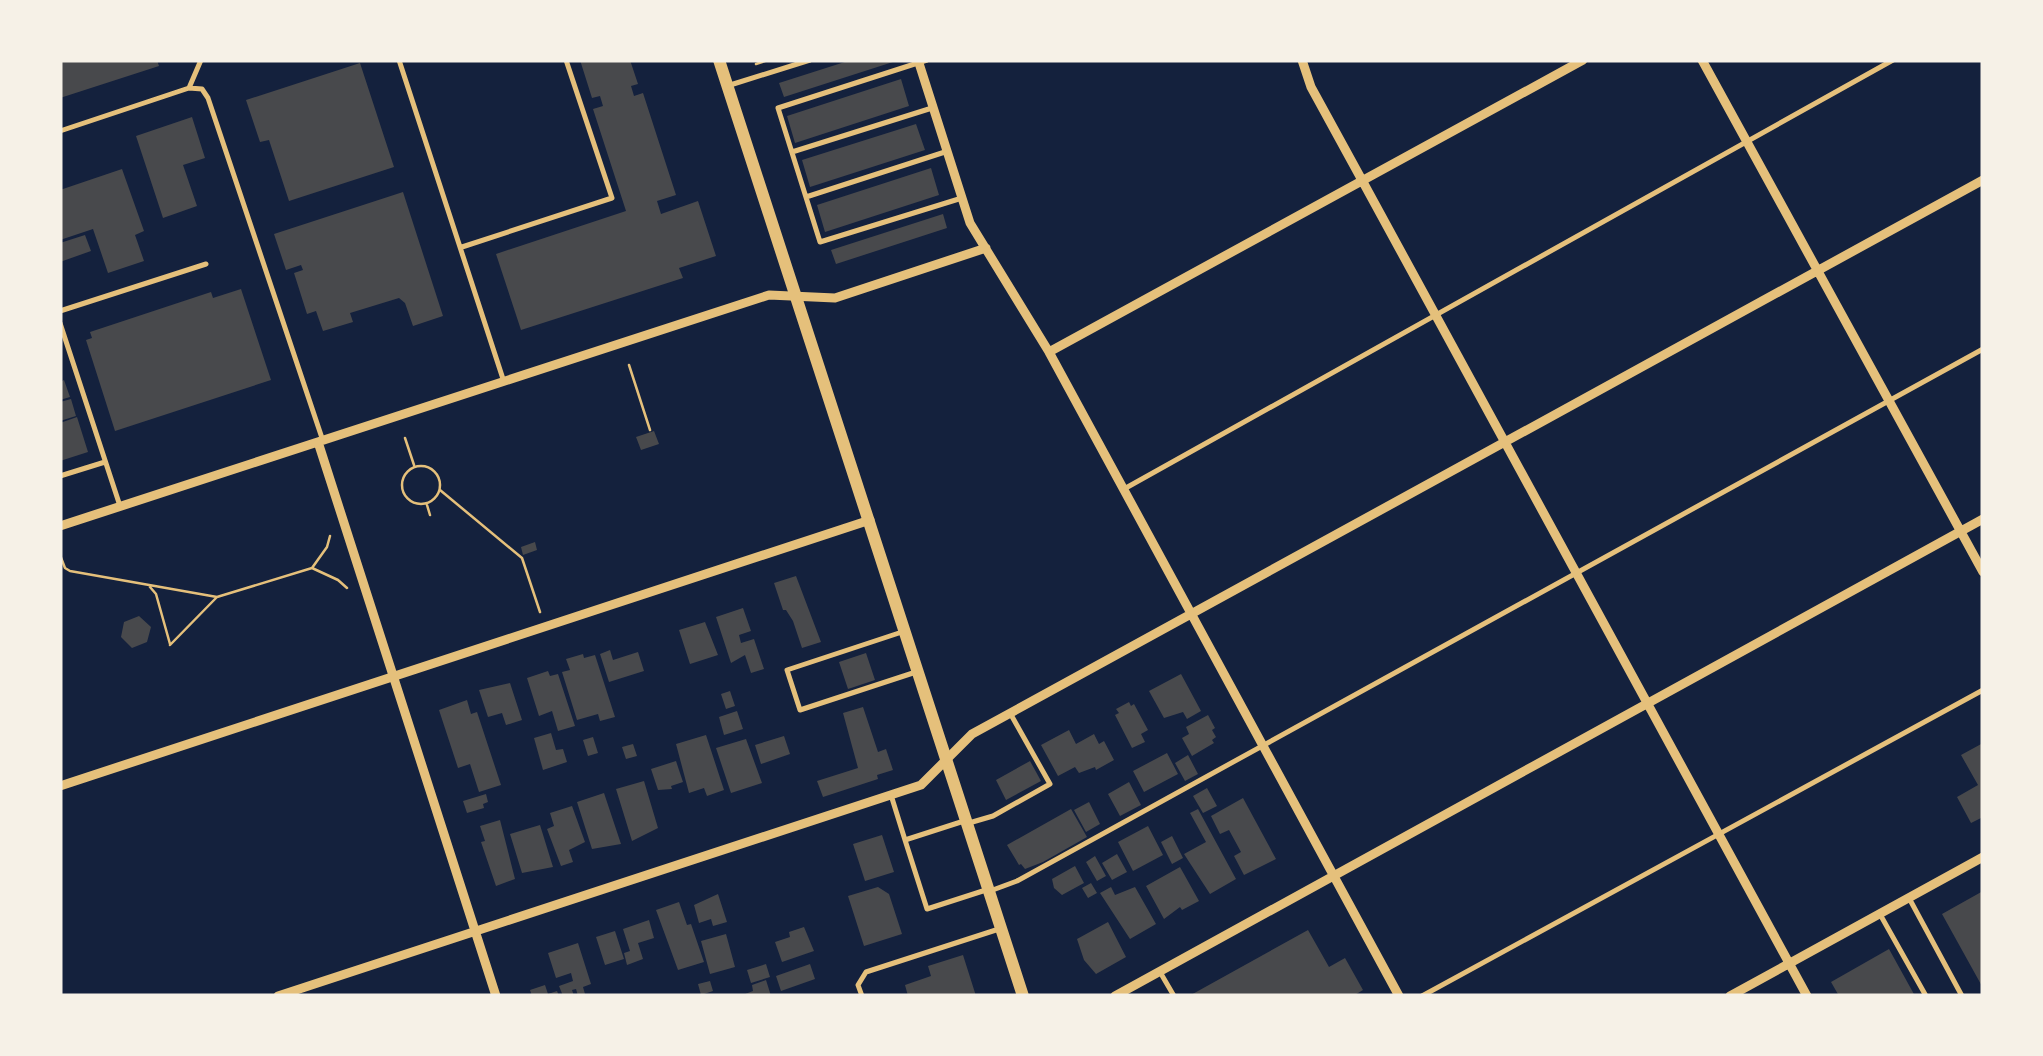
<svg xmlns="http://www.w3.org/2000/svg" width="2043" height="1056" font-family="'IBM Plex Sans',sans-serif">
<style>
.building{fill:#48494c}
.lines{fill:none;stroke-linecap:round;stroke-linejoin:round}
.path{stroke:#e5c07b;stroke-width:2.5}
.service{stroke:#e5c07b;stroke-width:5}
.minor{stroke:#e5c07b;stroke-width:9}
.secondary{stroke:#e5c07b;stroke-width:12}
</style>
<rect width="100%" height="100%" fill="#14213d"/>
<!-- building -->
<path class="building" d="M60 60H157L159 66 60 98Z
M580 60H630L638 84 631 86 634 96 643 93 676 195 657 201 661 214 698 201 716 256 679 268 683 278 521 330 496 254 626 211 593 109 603 106 600 96 592 98Z
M851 60 896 61 784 97 779 83Z
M360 63 394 167 289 201 269 140 260 142 246 100Z
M901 79 909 106 795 143 787 116Z
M192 117 205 158 183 165 197 206 163 218 136 136Z
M916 124 925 150 810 187 802 160Z
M931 168 939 195 825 232 817 205Z
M122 169 144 231 135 235 144 261 108 273 93 229 60 240V190Z
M403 192 443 316 413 326 405 303 399 298 350 313 353 322 323 331 316 311 307 314 294 273 303 270 301 265 286 270 274 234Z
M943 214 947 228 836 264 831 250Z
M85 235 91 251 60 262V243Z
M241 289 271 380 115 431 86 340 92 338 90 332 211 292 213 298Z
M64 380 70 397 60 400V382Z
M71 399 76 416 60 421V402Z
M77 417 88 452 60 461V423Z
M654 431 659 444 641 450 636 437Z
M535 542 537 550 523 555 521 547Z
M796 576 821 642 802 648 793 621 786 610H783L774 583Z
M743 608 751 631 739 635 741 643 754 639 764 669 751 673 745 655 731 663 716 617Z
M139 616 151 627 147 642 132 648 121 637 124 622Z
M705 622 718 655 690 664 679 630Z
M610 650 613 660 638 652 644 671 609 682 600 654Z
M866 653 875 680 848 689 839 662Z
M583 654 584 658 595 655 615 717 600 721 598 714 577 720 562 672 570 670 566 659Z
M548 671 550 676 558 674 575 726 558 731 552 711 539 716 527 678Z
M1181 674 1201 711 1187 719 1183 712 1164 718 1149 691Z
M510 683 522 720 506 725 502 713 488 717 479 690Z
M730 691 735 706 726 709 721 694Z
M467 700 471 714 477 712 501 785 479 792 470 764 458 768 439 710Z
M1129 702 1131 706 1134 704 1148 730 1141 734 1145 742 1132 748 1115 715 1119 713 1116 709Z
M863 707 878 752 886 749 893 770 877 775 878 779 823 797 817 781 858 768 843 713Z
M737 711 743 729 724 735 719 717Z
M1208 715 1215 728 1212 730 1216 737 1212 740 1214 743 1192 756 1182 738 1189 734 1186 727Z
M1069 730 1076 744 1094 734 1099 744 1104 741 1114 760 1096 770 1095 767 1079 773 1075 767 1058 776 1041 745Z
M551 733 556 750 563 749 567 762 543 770 534 738Z
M706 735 724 790 707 796 704 788 689 793 676 744Z
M784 736 790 754 761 764 755 745Z
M593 737 598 753 588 756 583 740Z
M746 739 762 783 731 793 716 748Z
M1983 743V817L1971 823 1957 797 1978 785 1961 755Z
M633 744 637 756 626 759 622 747Z
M1167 753 1178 774 1144 792 1133 771Z
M1188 755 1198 774 1185 781 1175 763Z
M676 761 683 782 671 786 672 789 658 790 651 769Z
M1030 761 1041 781 1006 800 996 780Z
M644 781 658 828 632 841 616 789Z
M1129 782 1141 805 1120 816 1108 794Z
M1207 788 1217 806 1203 813 1193 796Z
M604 793 621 844 592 849 577 802Z
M486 794 488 802 483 804 484 808 467 813 463 801Z
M1243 798 1276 859 1244 875 1234 856 1241 852 1229 830 1220 834 1211 816Z
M1089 802 1100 824 1086 832 1074 810Z
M572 806 585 842 569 850 573 862 561 866 547 829 554 826 550 813Z
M1071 809 1087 837 1043 862 1025 869 1021 864 1019 865 1007 845Z
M1198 809 1236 879 1210 894 1184 854 1206 842 1190 813Z
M500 820 515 879 496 886 481 842 485 841 480 826Z
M540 825 553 867 522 873 510 834Z
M1148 826 1163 855 1133 871 1118 842Z
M882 835 894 872 865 881 853 844Z
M1172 836 1183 858 1172 864 1161 842Z
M1117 854 1127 872 1112 880 1102 863Z
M1095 856 1106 876 1097 881 1086 862Z
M1075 866 1084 883 1062 895 1054 888 1052 879Z
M1180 867 1199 901 1182 910 1180 907 1164 919 1146 886Z
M1091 883 1097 893 1088 898 1082 888Z
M878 887 889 894 902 934 864 946 848 896Z
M1111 887 1115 895 1135 887 1156 924 1130 939 1100 893Z
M1983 891V988L1942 914Z
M718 894 727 922 713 926 711 919 699 923 694 905Z
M679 902 687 925 691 924 704 962 678 970 656 910Z
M649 920 654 938 638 943 643 959 627 965 624 953 630 951 623 929Z
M1108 922 1126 957 1096 974 1084 960 1077 939Z
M804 927 814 951 782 962 775 942 790 937 789 932Z
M1308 930 1329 967 1345 958 1363 990 1353 996H1189Z
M615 931 624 959 605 965 596 937Z
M726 934 735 967 710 974 701 941Z
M578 943 591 984 583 987 585 994 578 996 576 989 572 990 574 996H563L559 986 573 981 571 973 556 978 548 953Z
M1889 949 1915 996H1839L1831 982Z
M963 955 976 996H908L905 985 931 976 928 966Z
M766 964 770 977 751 983 747 970Z
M810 964 815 979 781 991 776 976Z
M766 980 771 996H740L753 991 752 985Z
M710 981 713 991 701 995 698 984Z
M545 985 548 994 557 991 559 996H532L530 990Z"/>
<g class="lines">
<!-- path -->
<path class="path" d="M756 64 768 60
M629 365 650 430
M405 438 414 465
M402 485a19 19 0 1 1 38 0a19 19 0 1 1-38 0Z
M440 490 522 558 540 612
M427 505 430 515
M330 536 327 547 312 568 338 580 347 588
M60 555 65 568 70 571 217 597 312 568
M150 587 156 594 170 644
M170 645 216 598"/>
<!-- service -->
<path class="service" d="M399 60 504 382
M927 60 778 108 820 242 962 198
M727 86 810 60
M189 88 202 89 208 98 323 441
M60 131 189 88 201 60
M792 152 932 108
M806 197 948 151
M462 247 612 198 566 60
M60 311 206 264
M60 323 120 506
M60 476 105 462
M1124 489 1893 60
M902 632 787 670 800 710 916 672
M891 795 905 840
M964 821 905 840 927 909 989 889
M969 823 993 816 1050 784 1010 713
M990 891 1017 881 1983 349
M1909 898 1962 996
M1881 916 1926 996
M1160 972 1174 996
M862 996 858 985 866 972 999 929
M1422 996 1983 690"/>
<!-- minor -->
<path class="minor" d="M918 60 970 223 1049 352 1399 996
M1302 60 1311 87 1363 182 1807 996
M1702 60 1983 572
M1049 352 1583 60
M318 442 496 996
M60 526 769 295 835 298 986 248
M60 786 870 520
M278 996 921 785 972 734 1983 180
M1115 996 1983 519
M1730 996 1983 857"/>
<!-- secondary -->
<path class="secondary" d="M719 60 1023 996"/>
</g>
<!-- border -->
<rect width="2043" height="1056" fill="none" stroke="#f6f1e7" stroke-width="125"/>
</svg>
